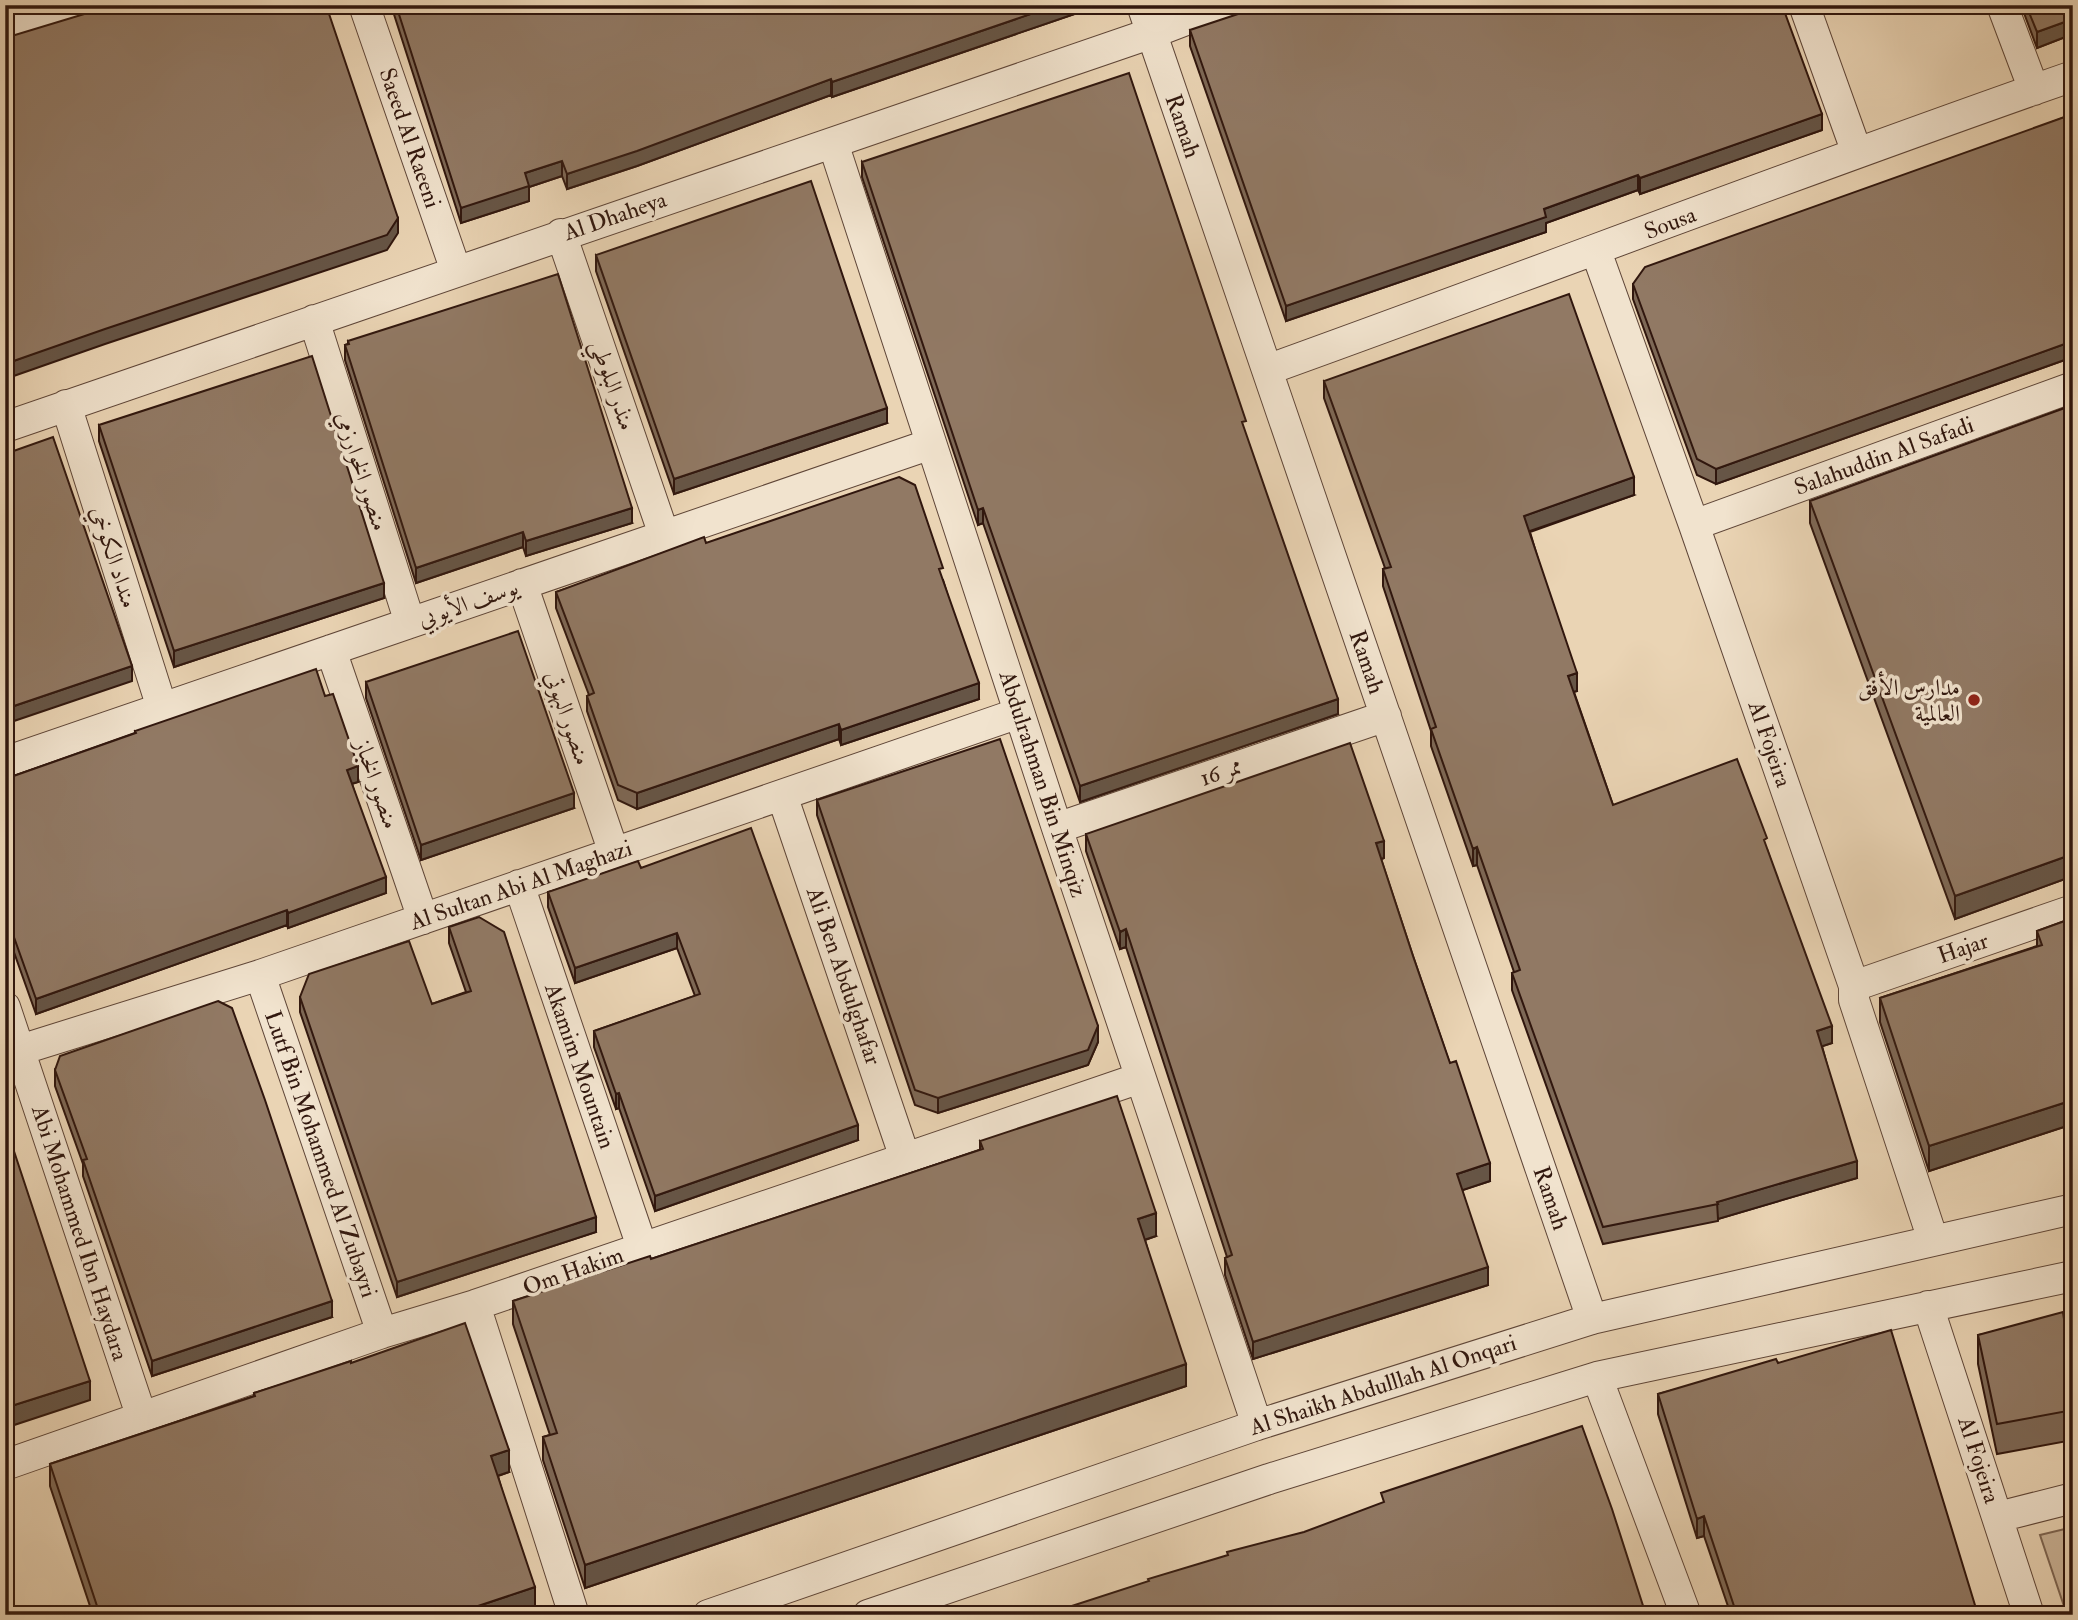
<svg xmlns="http://www.w3.org/2000/svg" width="2078" height="1620" font-family="'IM FELL Double Pica',Amiri,serif">
<style>
.green{fill:#cbb498;stroke:#7e6653;stroke-width:2}
.lines{fill:none;stroke-linecap:round;stroke-linejoin:round}
.minor-casing{stroke:#5f4638;stroke-width:32}
.minor{stroke:#f1e3ce;stroke-width:30}
.wall{fill:#7d6856;stroke:#31170e;stroke-width:2}
.shaded-wall{fill:#665546;stroke:#31170e;stroke-width:2}
.building{fill:#917964;stroke:#31170e;stroke-width:2}
.poi-dot{fill:#8f2418;stroke:#f1e3ce;stroke-width:2.5}
.labels{text-anchor:middle;dominant-baseline:central;stroke-width:7;stroke-linejoin:round;paint-order:stroke}
.street-label{font-size:23px;fill:#31170e;stroke:#f1e3ce}
.poi-label{font-size:23px;fill:#31170e;stroke:#f1e3ce;text-anchor:end}
</style>
<rect width="100%" height="100%" fill="#ead4b4"/>
<filter id="stains"><feTurbulence type="fractalNoise" baseFrequency=".00286" numOctaves="4"/><feColorMatrix values="0 0 0 0 .2 0 0 0 0 .09 0 0 0 0 .02 0 0 0 .5 -.17"/></filter>
<radialGradient id="worn" r=".72"><stop offset=".6" stop-color="#630" stop-opacity="0"/><stop offset="1" stop-color="#630" stop-opacity=".3"/></radialGradient>
<!-- green -->
<path class="green" d="M2073 1527V1615H2067L2040 1535Z"/>
<g class="lines">
<!-- minor casing -->
<g class="minor-casing">
<path id="minor" d="M364 5 456 271
M1142 5 1592 1319
M1804 5 1857 153
M2002 5 2034 90
M5 30 92 5
M833 143 1057 828 1257 1425
M561 234 664 535
M1596 251 1694 525 1854 986V1000L1933 1240
M314 320 410 623
M1267 370C1536 273 1803 170 2073 76
M66 405 162 708
M5 427 1152 33 1225 5
M1694 525 2073 387
M522 584 614 853
M331 650 423 919
M5 762 931 444
M782 795 905 1158
M1057 828 1386 716
M519 885 642 1247
M260 975 382 1333
M1854 986 2073 910
M5 1007 142 1418
M20 1050 260 975 1019 713
M475 1305 574 1615
M1928 1306 2029 1615
M1597 1377 1686 1615
M5 1465 382 1333 475 1305 1140 1078
M1998 1517 2073 1498
M708 1615 1257 1425 1592 1319 2073 1209
M868 1615 1269 1479 1597 1377 2073 1276"/>
</g>
<!-- minor -->
<use href="#minor" class="minor"/>
</g>
<!-- wall -->
<path class="wall" d="M391 5H1095V7L832 97 831 95 637 166 567 189 562 176 529 187V201L461 223Z
M2021 5H2073V34L2037 48Z
M1190 30 1822 130 1640 194 1638 190 1546 223V232L1286 321 1190 46Z
M2073 114V357L1716 484 1697 475 1633 299V284Z
M862 162 1338 714 1080 802 983 523 978 525 862 177Z
M596 255 887 423 674 494 596 271Z
M348 341 632 523 526 556 523 547 416 583 345 360V345L348 344Z
M1324 381 1634 495 1530 532 1577 691 1574 692 1613 805 1767 849 1832 1043 1822 1046 1857 1178 1718 1219V1221L1603 1244 1512 990V973L1514 972 1477 865 1473 866 1431 746V731L1383 586V569L1385 568 1324 398Z
M2073 405V876L1955 919 1810 523V501Z
M99 425 384 598 174 667 99 441Z
M706 543 943 580 979 699 841 745 839 739 637 809 618 800 587 711V696L589 695 556 608V592Z
M366 682 574 808 421 860 366 698Z
M135 731 358 782 352 784 386 893 288 928 287 925 36 1014 5 927V779L135 733Z
M817 800 1098 1042 1088 1065 938 1113 915 1105 817 815Z
M1086 834 1384 858 1381 859 1413 956 1490 1181 1462 1190 1488 1285 1253 1359 1225 1275V1258L1227 1257 1126 947 1120 949 1086 851Z
M641 868 858 1140 655 1211 619 1108 616 1109 594 1047V1031L695 996 677 948 575 983 548 907V892Z
M2073 918V1124L1929 1171 1880 1022V998L2037 946V931Z
M449 927 596 1232 397 1297 300 1012V997L432 1004 466 992 449 943Z
M55 1070 332 1317 152 1376 83 1176V1164L55 1086Z
M980 1141 1156 1236 1145 1240 1186 1386 585 1588 543 1460V1437L550 1435 513 1324V1301L651 1259 980 1150Z
M2073 1317V1440L1997 1454 1978 1364V1335Z
M351 1363 509 1472 498 1476 535 1609 517 1615H93L50 1486V1464L254 1396V1393Z
M1778 1363 1978 1615H1731L1704 1536 1697 1538 1658 1414V1394Z"/>
<!-- shaded-wall -->
<path class="shaded-wall" d="M1057 5H1095V7L832 97V82Z
M2073 19V34L2037 48V32Z
M831 79V95L637 166 567 189V174Z
M1822 114V130L1640 194V178Z
M562 161V176L529 187V201L461 223V208L525 173Z
M1638 175V190L1546 223V232L1286 321V306L1544 209Z
M398 218V233L387 250 105 344 5 379V364Z
M2073 341V357L1716 484V469Z
M887 408V423L674 494V479Z
M1634 477V495L1524 533V516Z
M632 508V523L526 556V541Z
M983 508V523L978 525V510Z
M523 532V547L416 583V568Z
M384 583V598L174 667V651Z
M132 666V681L5 724V709Z
M1577 673V691L1568 693V676Z
M979 683V699L841 745V730Z
M1338 699V714L1080 802V786Z
M839 724V739L637 809V793Z
M358 766V782L347 785V770Z
M574 793V808L421 860V845Z
M1384 841V858L1376 861V843Z
M1477 847V865L1473 866V849Z
M2073 854V876L1955 919V896Z
M386 877V893L288 928V913Z
M287 910V925L36 1014V999Z
M1126 929V947L1120 949V932Z
M677 933V948L575 983V968Z
M1098 1026V1042L1088 1065 938 1113V1098Z
M1832 1026V1043L1817 1048V1031Z
M619 1093V1108L616 1109V1094Z
M2073 1100V1124L1929 1171V1146Z
M858 1125V1140L655 1211V1196Z
M1857 1161V1178L1718 1219 1717 1202Z
M1490 1163V1181L1457 1192V1174Z
M1156 1213V1236L1138 1242V1219Z
M596 1217V1232L397 1297V1282Z
M1488 1267V1285L1253 1359V1342Z
M332 1301V1317L152 1376V1361Z
M1186 1364V1386L585 1588V1565Z
M90 1381V1400L5 1428V1408Z
M509 1450V1472L491 1478V1456Z
M1704 1516V1536L1697 1538V1519Z
M535 1587V1609L517 1615H451Z"/>
<!-- building -->
<path class="building" d="M114 5H326L398 218 387 235 105 329 5 364V38Z
M396 5H1057L832 82 831 79 637 151 567 174 562 161 525 173 529 186 461 208Z
M1265 5H1782L1822 114 1640 178 1638 175 1544 209 1546 217 1286 306 1190 30Z
M2026 5H2073V19L2037 32Z
M1129 73 1246 421 1242 422 1338 699 1080 786 983 508 978 510 862 162Z
M2073 114V341L1716 469 1697 459 1633 284 1645 267Z
M811 181 887 408 674 479 596 255Z
M558 274 632 508 526 541 523 532 416 568 345 345 349 344 348 341Z
M1569 294 1634 477 1524 516 1577 673 1568 676 1613 805 1737 759 1767 838 1764 840 1832 1026 1817 1031 1857 1161 1717 1202 1718 1204 1603 1227 1512 973 1520 970 1477 847 1473 849 1431 729 1436 727 1383 569 1391 567 1324 381Z
M312 356 384 583 174 651 99 425Z
M2073 405V854L1955 896 1810 501Z
M53 437 132 666 5 709V454Z
M899 477 915 485 943 568 939 569 979 683 841 730 839 724 637 793 618 785 587 696 594 693 556 592 704 537 706 543Z
M518 631 574 793 421 845 366 682Z
M316 669 325 696 333 694 358 766 347 770 386 877 288 913 287 910 36 999 5 912V779L136 733 135 731Z
M1000 739 1098 1026 1088 1050 938 1098 915 1090 817 800Z
M1350 743 1384 841 1376 843 1413 956 1450 1063 1456 1061 1490 1163 1457 1174 1488 1267 1253 1342 1225 1258 1232 1255 1126 929 1120 932 1086 834Z
M751 828 858 1125 655 1196 619 1093 616 1094 594 1031 700 994 677 933 575 968 548 892 638 861 641 868Z
M479 917 504 932 596 1217 397 1282 300 997 309 974 409 941 432 1004 471 991 449 927Z
M2073 918V1100L1929 1146 1880 998 2042 945 2037 931Z
M218 1001 232 1008 265 1100 332 1301 152 1361 83 1160 87 1159 55 1070 60 1056Z
M1117 1096 1156 1213 1138 1219 1186 1364 585 1565 543 1437 557 1433 513 1301 650 1256 651 1259 983 1149 980 1141Z
M5 1124 90 1381 5 1408Z
M2063 1312 2064 1319 2073 1317V1410L1997 1424 1978 1335Z
M465 1323 509 1450 491 1456 535 1587 451 1615H100L50 1464 255 1396 254 1393 351 1361V1363Z
M1891 1330 1978 1615H1737L1704 1516 1697 1519 1658 1394 1776 1359 1778 1363Z
M1582 1426 1612 1509 1646 1615H1044L1149 1581 1148 1579 1228 1555 1227 1552 1304 1532 1384 1502 1381 1493Z"/>
<!-- markers -->
<circle class="poi-dot" cx="1974" cy="700" r="7"/>
<g class="labels">
<!-- street labels -->
<g class="street-label">
<text transform="translate(1183 126) rotate(71)">Ramah</text>
<text transform="translate(410 138) rotate(71)">Saeed Al Raeeni</text>
<text transform="translate(615 216) rotate(-19)">Al Dhaheya</text>
<text transform="translate(1670 223) rotate(-21)">Sousa</text>
<text transform="translate(613 385) rotate(71)">منذر البلوطي</text>
<text transform="translate(1884 456) rotate(-20)">Salahuddin Al Safadi</text>
<text transform="translate(362 471) rotate(72)">منصور الخوارزمي</text>
<text transform="translate(114 557) rotate(72)">منداد الكوخي</text>
<text transform="translate(468 603) rotate(-19)">يوسف الأيوبي</text>
<text transform="translate(1367 662) rotate(71)">Ramah</text>
<text transform="translate(568 718) rotate(71)">منصور البهوتي</text>
<text transform="translate(1770 744) rotate(71)">Al Fojeira</text>
<text transform="translate(1221 772) rotate(-19)">ممر 16</text>
<text transform="translate(377 784) rotate(71)">منصور الخباز</text>
<text transform="translate(1043 784) rotate(72)">Abdulrahman Bin Minqiz</text>
<text transform="translate(521 885) rotate(-19)">Al Sultan Abi Al Maghazi</text>
<text transform="translate(1963 948) rotate(-19)">Hajar</text>
<text transform="translate(844 976) rotate(71)">Ali Ben Abdulghafar</text>
<text transform="translate(580 1066) rotate(71)">Akamim Mountain</text>
<text transform="translate(321 1154) rotate(71)">Lutf Bin Mohammed Al Zubayri</text>
<text transform="translate(1551 1198) rotate(71)">Ramah</text>
<text transform="translate(80 1233) rotate(72)">Abi Mohammed Ibn Haydara</text>
<text transform="translate(573 1271) rotate(-19)">Om Hakim</text>
<text transform="translate(1383 1385) rotate(-18)">Al Shaikh Abdulllah Al Onqari</text>
<text transform="translate(1979 1460) rotate(72)">Al Fojeira</text>
</g>
<!-- poi labels -->
<g class="poi-label">
<text x="1960" y="687">مدارس الأفق<tspan x="1960" dy="26">العالمية</tspan></text>
</g>
</g>
<!-- margin -->
<rect width="2078" height="1620" fill="none" stroke="#ead4b4" stroke-width="28"/>
<rect x="7" y="7" width="2064" height="1606" fill="none" stroke="#31170e" stroke-width="3.5"/>
<rect x="14" y="14" width="2050" height="1592" fill="none" stroke="#31170e" stroke-width="2"/>
<rect width="100%" height="100%" filter="url(#stains)"/>
<rect width="100%" height="100%" fill="url(#worn)"/>
</svg>
